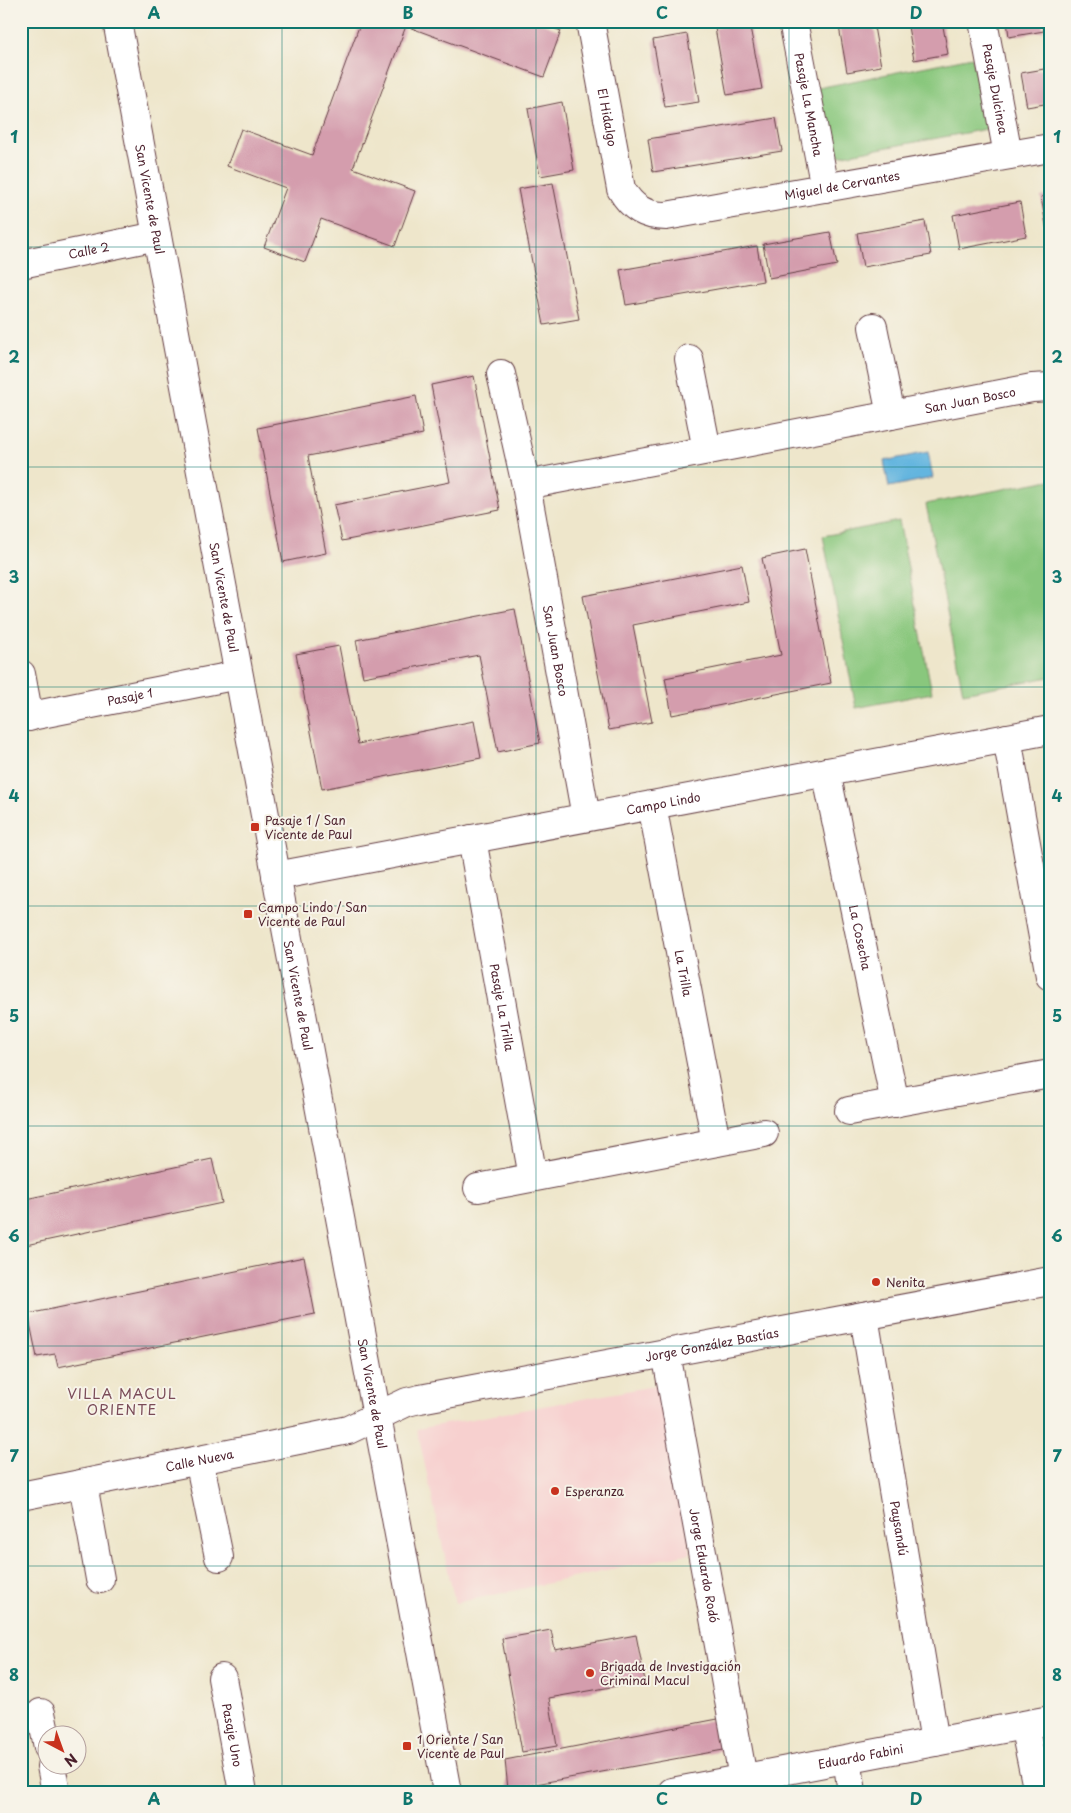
<svg xmlns="http://www.w3.org/2000/svg" width="1071" height="1813" font-family="'Playpen Sans',sans-serif">
<style>
.built{fill:#f7d0cf}
.green{fill:#89c77d;stroke:#6a7354}
.water{fill:#63b5df;stroke:#566a85}
.building{fill:#d49dad}
.lines{fill:none;stroke-linecap:round;stroke-linejoin:round}
.minor-casing{stroke:#633d43;stroke-width:30}
.minor{stroke:#fff;stroke-width:28}
.grid{fill:none;stroke:#0f766e;stroke-width:1;stroke-opacity:0.55}
.poi-dot{fill:#c8321e;stroke:#f7f3e8;stroke-width:2}
.labels{text-anchor:middle;dominant-baseline:central;stroke-width:4;stroke-linejoin:round;paint-order:stroke}
.street-label{font-size:12px;fill:#4a1f2b;stroke:#f7f3e8}
.poi-label{font-size:12px;fill:#4a1f2b;stroke:#f7f3e8;text-anchor:start}
.neighbourhood-label{font-size:14px;letter-spacing:1px;fill:#7a4b58;stroke:#f7f3e8}
.neatline{fill:none;stroke:#0f766e;stroke-width:2}
.grid-label{font-size:16px;text-anchor:middle;font-weight:bold;fill:#0f766e}
</style>
<rect width="100%" height="100%" fill="#f7f3e8"/>
<filter id="ink" filterUnits="userSpaceOnUse"><feTurbulence type="fractalNoise" baseFrequency=".02" numOctaves="2"/><feDisplacementMap in="SourceGraphic" scale="10" xChannelSelector="R" yChannelSelector="G"/><feConvolveMatrix kernelMatrix="1 2 1 2 8 2 1 2 1" color-interpolation-filters="sRGB"/></filter>
<filter id="wash" filterUnits="userSpaceOnUse"><feTurbulence type="fractalNoise" baseFrequency=".0096" numOctaves="4" result="noise"/><feDisplacementMap in="SourceGraphic" scale="20" xChannelSelector="R" yChannelSelector="G"/><feGaussianBlur stdDeviation="1.12" result="paint"/><feColorMatrix in="noise" values="0 0 0 0 0 0 0 0 0 0 0 0 0 0 0 0 0 1.4 0 .05"/><feComposite in="paint" operator="in"/></filter>
<g filter="url(#wash)">
<rect width="100%" height="100%" fill="#eee6cb"/>
<!-- built -->
<path class="built" d="M659 1385 691 1553 455 1603 417 1429Z"/>
<!-- green -->
<path class="green" d="M972 57 987 129 828 158 813 89Z
M1050 480V677L963 693 926 504Z
M899 521 932 693 856 708 823 536Z"/>
<!-- water -->
<path class="water" d="M928 452 933 478 889 487 884 461Z"/>
<g id="blocks">
<!-- building -->
<path class="building" d="M361 21H535L561 31 544 77 406 26 353 168 415 191 395 246 321 219 305 262 264 247 286 188 227 166 241 129 312 155Z
M838 21H873L881 66 847 72Z
M907 21H942L948 54 914 60Z
M1007 21H1042L1044 31 1009 37Z
M749 22 762 89 727 95 715 28Z
M687 34 699 102 665 107 653 40Z
M1050 68V103L1027 107 1021 73Z
M562 102 574 170 540 176 528 109Z
M776 118 782 151 653 172 648 139Z
M553 183 579 319 544 325 518 189Z
M1050 195V230L1047 231 1041 197Z
M1020 202 1026 236 959 249 953 215Z
M925 221 931 255 863 267 857 233Z
M830 232 837 265 769 278 763 244Z
M757 246 763 281 626 305 620 270Z
M474 376 500 510 342 541 334 505 450 482 431 385Z
M416 396 423 434 308 456 326 553 283 562 258 428Z
M805 549 831 683 672 715 665 678 781 655 762 558Z
M742 565 749 602 633 625 652 722 609 730 583 596Z
M515 609 540 743 498 752 479 655 363 677 356 640Z
M339 646 358 744 474 721 481 758 322 789 296 654Z
M212 1159 222 1203 21 1246V1200Z
M304 1257 315 1314 58 1367 55 1354 37 1357 28 1314Z
M551 1630 555 1650 636 1635 645 1681 549 1698 557 1746 522 1752 502 1639Z
M723 1718 729 1749 508 1789 505 1760Z"/>
</g>
</g>
<g filter="url(#ink)">
<use href="#blocks" fill-opacity="0" stroke="#633d43" stroke-width="1"/>
<g class="lines">
<!-- minor casing -->
<g class="minor-casing">
<g id="minor">
<path id="s1" d="M117 21 447 1792"/>
<path id="s2" d="M590 21 621 189C632 208 645 216 666 216L1050 148"/>
<path id="s3" d="M793 21 825 188"/>
<path id="s4" d="M983 21 1008 155"/>
<path id="s5" d="M21 264 157 236"/>
<path d="M873 327 891 415"/>
<path d="M689 359 707 450"/>
<path id="s6" d="M501 374 526 485 586 817"/>
<path id="s7" d="M526 485 1032 388 1050 387"/>
<path d="M21 674 29 717"/>
<path id="s8" d="M21 718 238 675"/>
<path d="M1007 738 1050 976"/>
<path id="s9" d="M826 772 895 1103"/>
<path id="s10" d="M652 805 716 1142"/>
<path id="s11" d="M472 839 533 1177"/>
<path id="s12" d="M276 876 1050 730"/>
<path d="M849 1111 1050 1074"/>
<path d="M478 1188 764 1133"/>
<path id="s13" d="M864 1316 935 1742"/>
<path id="s14" d="M666 1353 743 1778"/>
<path d="M199 1460 219 1557"/>
<path d="M83 1484 100 1579"/>
<path id="s15" d="M21 1496 348 1430 407 1402 420 1399 1050 1281"/>
<path id="s16" d="M222 1678 243 1792"/>
<path d="M41 1713 48 1747"/>
<path d="M1024 1725 1038 1792"/>
<path d="M847 1759 852 1792"/>
<path d="M51 1766 56 1792"/>
<path id="s17" d="M672 1792 1050 1720"/>
</g>
</g>
<!-- minor -->
<use href="#minor" class="minor"/>
</g>
</g>
<!-- grid -->
<path class="grid" d="M282 21V1792M536 21V1792M789 21V1792M21 247H1050M21 467H1050M21 687H1050M21 906H1050M21 1126H1050M21 1346H1050M21 1566H1050"/>
<!-- markers -->
<g class="poi-dot">
<rect x="250" y="822" width="10" height="10" rx="2.5"/>
<rect x="243" y="909" width="10" height="10" rx="2.5"/>
<circle cx="876" cy="1282" r="5"/>
<circle cx="555" cy="1491" r="5"/>
<circle cx="590" cy="1673" r="5"/>
<rect x="402" y="1741" width="10" height="10" rx="2.5"/>
</g>
<g class="labels">
<!-- street labels -->
<g class="street-label">
<text stroke="none"><textPath href="#s4" startOffset="69">Pasaje Dulcinea</textPath></text>
<text stroke="none"><textPath href="#s3" startOffset="85">Pasaje La Mancha</textPath></text>
<text stroke="none"><textPath href="#s2" startOffset="98">El Hidalgo</textPath></text>
<text stroke="none"><textPath href="#s2" startOffset="405">Miguel de Cervantes</textPath></text>
<text stroke="none"><textPath href="#s1" startOffset="181">San Vicente de Paul</textPath></text>
<text stroke="none"><textPath href="#s5" startOffset="69">Calle 2</textPath></text>
<text stroke="none"><textPath href="#s7" startOffset="452">San Juan Bosco</textPath></text>
<text stroke="none"><textPath href="#s1" startOffset="586">San Vicente de Paul</textPath></text>
<text stroke="none"><textPath href="#s6" startOffset="282">San Juan Bosco</textPath></text>
<text stroke="none"><textPath href="#s8" startOffset="111">Pasaje 1</textPath></text>
<text stroke="none"><textPath href="#s12" startOffset="394">Campo Lindo</textPath></text>
<text stroke="none"><textPath href="#s9" startOffset="169">La Cosecha</textPath></text>
<text stroke="none"><textPath href="#s10" startOffset="171">La Trilla</textPath></text>
<text stroke="none"><textPath href="#s1" startOffset="991">San Vicente de Paul</textPath></text>
<text stroke="none"><textPath href="#s11" startOffset="171">Pasaje La Trilla</textPath></text>
<text stroke="none"><textPath href="#s15" startOffset="709">Jorge González Bastías</textPath></text>
<text stroke="none"><textPath href="#s1" startOffset="1396">San Vicente de Paul</textPath></text>
<text stroke="none"><textPath href="#s15" startOffset="182">Calle Nueva</textPath></text>
<text stroke="none"><textPath href="#s13" startOffset="215">Paysandú</textPath></text>
<text stroke="none"><textPath href="#s14" startOffset="216">Jorge Eduardo Rodó</textPath></text>
<text stroke="none"><textPath href="#s16" startOffset="58">Pasaje Uno</textPath></text>
<text stroke="none"><textPath href="#s17" startOffset="192">Eduardo Fabini</textPath></text>
</g>
<!-- poi labels -->
<g class="poi-label">
<text x="265" y="820">Pasaje 1 / San<tspan x="265" dy="14">Vicente de Paul</tspan></text>
<text x="258" y="907">Campo Lindo / San<tspan x="258" dy="14">Vicente de Paul</tspan></text>
<text x="886" y="1282">Nenita</text>
<text x="565" y="1491">Esperanza</text>
<text x="600" y="1666">Brigada de Investigación<tspan x="600" dy="14">Criminal Macul</tspan></text>
<text x="417" y="1739">1 Oriente / San<tspan x="417" dy="14">Vicente de Paul</tspan></text>
</g>
<!-- neighbourhood labels -->
<g class="neighbourhood-label">
<text x="122" y="1393">VILLA MACUL<tspan x="122" dy="16">ORIENTE</tspan></text>
</g>
</g>
<!-- margin -->
<rect width="1071" height="1813" fill="none" stroke="#f7f3e8" stroke-width="55"/>
<!-- north arrow -->
<g transform="translate(62 1750) rotate(139)"><circle r="24" fill="#f7f3e8" stroke="#b29e9c"/>
<path d="M0-4L9 19L0 12L-9 19Z" fill="#c8321e"/>
<text y="-8" font-size="14" font-weight="bold" text-anchor="middle" fill="#4a1f2b">N</text>
</g>
<rect x="28" y="28" width="1016" height="1758" class="neatline"/>
<g class="grid-label">
<text x="154" y="19">A</text>
<text x="408" y="19">B</text>
<text x="662" y="19">C</text>
<text x="916" y="19">D</text>
<text x="14" y="143">1</text>
<text x="1057" y="143">1</text>
<text x="14" y="363">2</text>
<text x="1057" y="363">2</text>
<text x="14" y="583">3</text>
<text x="1057" y="583">3</text>
<text x="14" y="802">4</text>
<text x="1057" y="802">4</text>
<text x="14" y="1022">5</text>
<text x="1057" y="1022">5</text>
<text x="14" y="1242">6</text>
<text x="1057" y="1242">6</text>
<text x="14" y="1462">7</text>
<text x="1057" y="1462">7</text>
<text x="14" y="1681">8</text>
<text x="1057" y="1681">8</text>
<text x="154" y="1805">A</text>
<text x="408" y="1805">B</text>
<text x="662" y="1805">C</text>
<text x="916" y="1805">D</text>
</g>
</svg>
